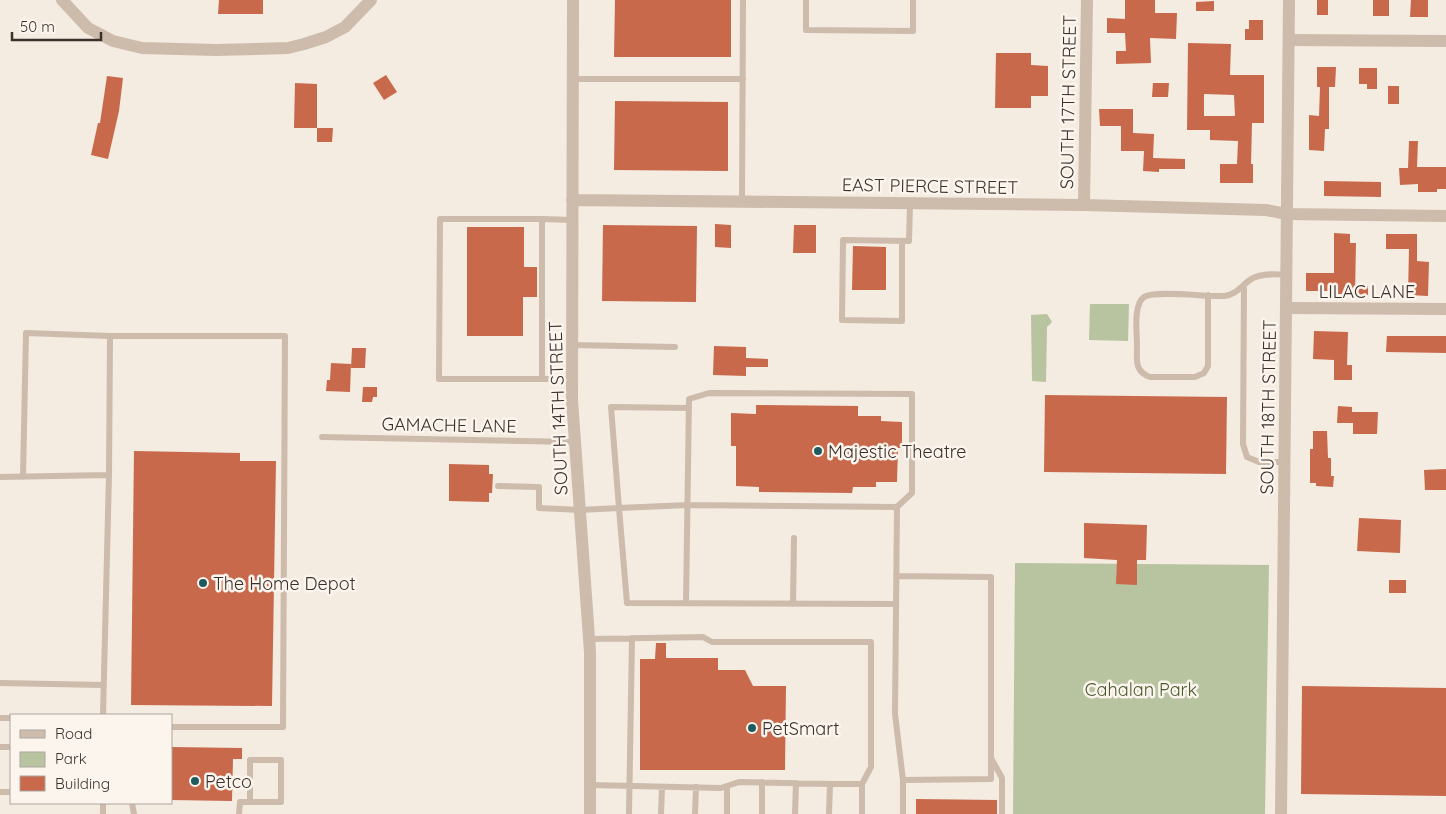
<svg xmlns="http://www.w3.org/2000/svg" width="1446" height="814" font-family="Quicksand,sans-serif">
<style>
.green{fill:#b8c4a0}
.building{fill:#c8694b;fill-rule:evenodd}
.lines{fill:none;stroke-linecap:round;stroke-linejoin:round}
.service{stroke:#cdbbac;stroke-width:6}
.minor{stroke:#cdbbac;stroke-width:12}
.tertiary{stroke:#cdbbac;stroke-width:12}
.poi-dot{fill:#1f5a5e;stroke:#fbf5ee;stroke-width:2}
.labels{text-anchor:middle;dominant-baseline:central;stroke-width:5;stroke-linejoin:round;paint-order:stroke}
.street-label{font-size:18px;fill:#3b302b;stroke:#fbf5ee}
.poi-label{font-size:18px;fill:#3b302b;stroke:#fbf5ee;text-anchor:start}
.park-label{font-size:18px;fill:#4a5a2e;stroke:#fbf5ee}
</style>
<rect width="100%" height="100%" fill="#f4ebe1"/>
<!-- green -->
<path class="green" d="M1090 304H1129L1128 341 1089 340Z
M1047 314 1052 322 1047 327 1046 382 1032 381 1031 315Z
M1015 563 1269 565 1265 814H1013Z"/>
<!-- building -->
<path class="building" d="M219 0H263V14H218Z
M615 0H731V57H614Z
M1125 0H1155V13H1177L1176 39 1150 38 1151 63 1116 64V51H1126L1125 33H1107V18L1125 19Z
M1317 0H1328V15H1317Z
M1373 0H1389V16H1373Z
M1411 0H1428V17H1410Z
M1214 1V11H1196V2Z
M1249 20H1263V40H1245V29H1249Z
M1188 43 1231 44 1230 75H1264V123H1252L1251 164H1253V183H1220V164H1237L1238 141 1210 140V130H1187ZM1204 94 1234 95 1235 116H1204Z
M996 53H1031V65L1048 66V96H1031V108H995Z
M1317 67H1336L1335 87H1329V129H1325L1324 151 1309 150V115L1319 116 1320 87H1317Z
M1359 68H1377V89H1367V84H1359Z
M386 75 397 92 384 100 373 83Z
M107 76 123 78 119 111 108 159 91 155 98 123H100Z
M295 83 317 84V128H294Z
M1153 83H1169L1168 97H1152Z
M1388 86H1399V104H1388Z
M615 101 728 102V171L614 170Z
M1099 109H1133V133L1154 134 1153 158 1185 159V169H1159V172L1143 171 1144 151H1121V126H1100Z
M317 128H333L332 142H317Z
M1409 141H1418L1417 167H1446V189H1437V192H1418V184L1400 185 1399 168H1408Z
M1324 181 1381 182V197L1324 196Z
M715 224 731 225V248L715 247Z
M603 225 697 226 696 302 602 301Z
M794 225H816V253H793Z
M467 227H524V267H537V297H523V336H467Z
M1334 233 1350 234V243H1356L1355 294H1330V291H1306V273H1334Z
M1386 234H1417V261L1429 262 1428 296 1408 295 1409 249H1386Z
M853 246 886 247V290H852Z
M1358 286H1368V295H1358Z
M1314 331 1348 332 1347 365H1352V380H1334V360L1313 359Z
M1387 336H1446V353L1386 352Z
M714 346 746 347V358L768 359V367H746V376L713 375Z
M352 348H366L365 368H351Z
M331 363 351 364 350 392 326 391 327 380H330Z
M363 387H377V397H373L372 402H362Z
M1045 395 1227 397 1226 474 1044 472Z
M756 405 858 406V416H881V421L902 422V448H898L897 482H876V487H853L852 493 759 492V487L736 486V446H731V413L756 414Z
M1338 406 1352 407V412H1378L1377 434H1353V423H1337Z
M1313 431H1327L1328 458H1331V476H1334L1333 487 1316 486V483H1310V449H1313Z
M134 451 240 453V461H276L272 706 131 705Z
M449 464 489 465V474H493L492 493H489V502L449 501Z
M1446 469V490H1425L1424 470Z
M1359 518 1401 520 1400 553 1357 551Z
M1084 523 1147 525 1146 560H1137V585L1116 584 1117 560 1084 558Z
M1389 580H1406V593H1389Z
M656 643H666V658H718V670H745L753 686H786L785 770H640V659H655Z
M1302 686 1446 688V796L1301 794Z
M171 747 242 748V759H233L232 801 171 800Z
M916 799 997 800V814H916Z"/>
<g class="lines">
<!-- service -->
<path class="service" d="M806 0V30L913 31V0
M573 79H743
M742 202 743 0
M572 220 542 219V379H572
M902 241V321L842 320 843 240 909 241 910 204
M1244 285 1243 444 1247 457 1259 462H1285
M1208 295V366L1204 373 1195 377H1150C1134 371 1137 360 1137 345 1137 333 1133 305 1144 297 1155 290 1208 297 1224 296 1237 295 1242 284 1253 278 1263 273 1276 274 1287 275
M110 336H285L283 727H171
M572 345 675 347
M542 379H439L440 219H542
M322 437 575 442
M0 477 109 475 110 336 26 333 23 477
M498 486 539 487V508L580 510 619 508 611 407 689 408
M896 576 991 577V779L903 780
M686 603 689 399 709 393 912 394V493L897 507 895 714 903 780V814
M793 604 794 538
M896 604 627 603 619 508 688 505 897 507
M590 639 703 637 712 642H871V767L862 784
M0 683 103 685
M103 715 109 475
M0 718H11
M0 747H11
M991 758 1002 778V814
M590 785 721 788 739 782 830 784
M0 792H11
M103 803V814
M132 803 134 814
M239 814 240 802H281V760H250V802
M629 814 632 638
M661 814 662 787
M695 814 696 787
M727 814V786
M762 814V782
M795 814 796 783
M829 814 830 784H862V814"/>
<!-- minor -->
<path class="minor" d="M62 0 88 28 113 41 142 48 216 50 288 48 304 44 326 37 345 27 371 0
M573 0 572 400 590 652V814
M1289 40 1446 41
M572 200 1084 205 1266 210 1287 214 1446 216
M1084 205 1087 0
M1287 308 1446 309"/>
<!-- tertiary -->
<path class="tertiary" d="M1281 814 1289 0"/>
</g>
<!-- markers -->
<g class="poi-dot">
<circle cx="818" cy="451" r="5"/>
<circle cx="203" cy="583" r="5"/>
<circle cx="752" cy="728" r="5"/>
<circle cx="195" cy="781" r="5"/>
</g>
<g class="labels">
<!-- street labels -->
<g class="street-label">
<text transform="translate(1068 102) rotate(-89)">SOUTH 17TH STREET</text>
<text transform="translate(930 186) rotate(1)">EAST PIERCE STREET</text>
<text x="1367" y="291">LILAC LANE</text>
<text transform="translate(1268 407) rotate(-89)">SOUTH 18TH STREET</text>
<text transform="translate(558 408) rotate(-92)">SOUTH 14TH STREET</text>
<text transform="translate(449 425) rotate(1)">GAMACHE LANE</text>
</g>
<!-- poi labels -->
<g class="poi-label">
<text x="828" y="451">Majestic Theatre</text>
<text x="213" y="583">The Home Depot</text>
<text x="762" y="728">PetSmart</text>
<text x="205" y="781">Petco</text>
</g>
<!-- park labels -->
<g class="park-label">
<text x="1141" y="689">Cahalan Park</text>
</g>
</g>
<!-- legend -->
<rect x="10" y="714" width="162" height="90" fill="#fbf5ee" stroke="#aea6a0"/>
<rect x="20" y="730" width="25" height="8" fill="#cdbbac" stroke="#aea6a0"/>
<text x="55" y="739" font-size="15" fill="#3b302b">Road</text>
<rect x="20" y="752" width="25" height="15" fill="#b8c4a0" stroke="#aea6a0"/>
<text x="55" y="764" font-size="15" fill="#3b302b">Park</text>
<rect x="20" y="776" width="25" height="15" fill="#c8694b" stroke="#aea6a0"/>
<text x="55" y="789" font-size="15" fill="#3b302b">Building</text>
<!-- scale -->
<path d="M12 32v8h89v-8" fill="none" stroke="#3b302b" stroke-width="2.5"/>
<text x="20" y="32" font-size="15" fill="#3b302b" stroke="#fbf5ee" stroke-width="4" paint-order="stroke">50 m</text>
</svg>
